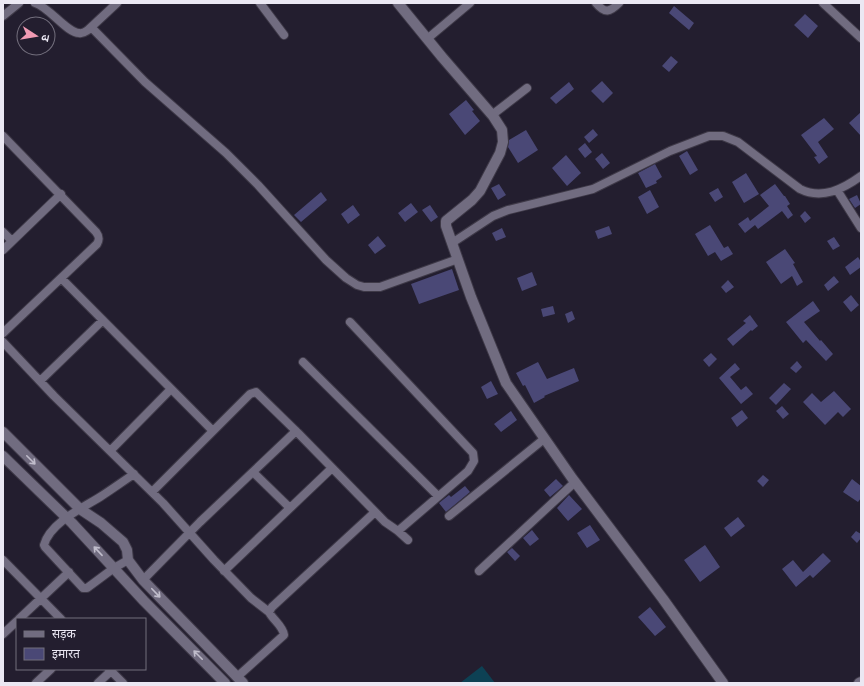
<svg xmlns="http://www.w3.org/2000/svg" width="864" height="686" font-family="Arial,'Noto Sans Devanagari',sans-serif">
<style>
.water{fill:#0d4154}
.building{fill:#4a4876}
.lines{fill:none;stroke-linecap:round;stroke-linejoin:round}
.minor-casing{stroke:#3e3947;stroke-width:10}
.tertiary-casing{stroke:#3e3947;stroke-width:12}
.minor{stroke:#716c80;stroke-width:8}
.tertiary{stroke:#716c80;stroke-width:10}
.oneway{stroke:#c0bdcb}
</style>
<rect width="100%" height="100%" fill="#231e2f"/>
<!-- water -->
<path class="water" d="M482 666 495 683H460Z"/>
<!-- building -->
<path class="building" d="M674 6 694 23 689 30 669 13Z
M805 14 818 26 808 38 794 25Z
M671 56 678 62 669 72 662 66Z
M602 81 613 93 603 103 591 91Z
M569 82 574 89 556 104 550 98Z
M466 100 474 110 472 111 480 121 465 135 449 114Z
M861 112V136L849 123Z
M824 118 834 129 818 142 828 157 819 164 814 157 817 156 801 135Z
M593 129 598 135 589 143 584 137Z
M526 130 538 150 518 163 508 147 509 140Z
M585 143 592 152 585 158 578 149Z
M687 151 698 170 690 175 679 156Z
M602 153 610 163 603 169 595 159Z
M566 155 581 173 567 186 552 168Z
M655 164 662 177 656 181 657 183 646 188 638 173Z
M746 173 759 194 744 203 732 182Z
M499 184 506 195 498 200 491 188Z
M775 184 784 196H785L790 204 787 206 793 215 788 219 782 211 758 229 755 225 745 233 738 224 748 217 750 221 769 206 760 195Z
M718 188 723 197 715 202 709 193Z
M650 190 659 207 647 214 638 197Z
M321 192 327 200 301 222 294 215Z
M857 195 861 204 855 208 849 199Z
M411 203 418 212 405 222 398 213Z
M353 205 360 215 348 224 341 214Z
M430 205 438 217 431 222 422 210Z
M805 211 811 218 805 223 800 216Z
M710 225 724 248 728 246 733 254 721 261 715 252 708 256 695 234Z
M609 226 612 234 598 239 595 231Z
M502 228 506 237 496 241 492 233Z
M378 236 386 246 375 254 368 245Z
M834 237 840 246 833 250 827 241Z
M785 249 795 263 793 264 803 282 797 286 792 276 781 284 766 262Z
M858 257 861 262V267L850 275 845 267Z
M452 269 459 290 419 304 411 284Z
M532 272 537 285 522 291 517 278Z
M834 276 839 282 828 291 824 285Z
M728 280 734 287 726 293 721 287Z
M851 295 859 305 851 312 843 302Z
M813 301 820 311 804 322 820 341 821 340 833 354 826 361 806 340 803 343 786 322Z
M553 306 555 314 543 317 541 309Z
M572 311 575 319 568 323 565 314Z
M750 315 758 326 752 331 751 330 733 346 727 339 746 323 743 321Z
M711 353 717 359 709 367 703 360Z
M797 361 802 367 796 373 790 368Z
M538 362 547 379 574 368 579 381 544 396 545 397 534 403 525 385 523 386 516 373Z
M735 363 740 369 730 377 741 390 746 386 753 394 741 404 719 378Z
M491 381 498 394 487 399 481 387Z
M784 383 791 389 776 405 769 398Z
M834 391 851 409 843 417 838 412 825 425 803 402 812 393 821 402Z
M782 406 789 414 783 419 776 411Z
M742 410 748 418 737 427 731 418Z
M511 411 517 420 501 432 494 424Z
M763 475 769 480 763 487 757 481Z
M556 479 563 486 550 497 544 490Z
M852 479 861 486V498L858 502 843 492Z
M465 486 470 492 446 512 439 503 449 495 451 497Z
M569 495 582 509 568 521 557 508Z
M738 517 745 526 731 537 724 528Z
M590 525 600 540 587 548 577 533Z
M532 530 539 539 530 546 523 538Z
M856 531 861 534V538L857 543 851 537Z
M705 545 720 567 700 582 684 560Z
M512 548 520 556 515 561 507 552Z
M823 553 831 561 813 578 810 575 796 587 782 569 793 560 803 572Z
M650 607 666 627 655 636 638 617Z"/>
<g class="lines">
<!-- minor casing -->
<g class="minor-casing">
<path id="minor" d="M35 3C49 7 67 33 79 33 83 34 85 32 88 30L117 3
M260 3 284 35
M596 3C605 14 610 12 619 3
M823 3 861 38
M3 16 19 3
M91 27 145 82 226 153 258 185 326 260 346 278 357 285 364 287H380L458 259
M427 39 470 3
M492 115 527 88
M3 136 96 232C99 236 100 239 97 244L3 333
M837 190 861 228
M3 232 12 241
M452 243 493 216 508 210 593 189 670 151 709 136H723L738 142 800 189C822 200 843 189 861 176
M3 250 61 194
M61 278 213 431
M350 322 473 453 474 461 468 471 398 531
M3 342 54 396 163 503 214 560 251 598 269 612
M303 362 438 496
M40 381 102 321
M110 451 171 389
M253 472 290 508
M152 492 250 394 256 392 298 433 385 522 398 531 408 540
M449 516 544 439
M3 560 61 619
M128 560 114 568 87 588H83L45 547 44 545C50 523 82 508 100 497 111 490 122 482 134 474
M224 571 332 468
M479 571 575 482
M143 580 200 522 296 431
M19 619 69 572
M3 634 17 621
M109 669 123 683
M237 677 284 635C283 626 273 620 269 612L272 607 375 512
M36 683 51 669
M98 683 111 671"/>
</g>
<!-- tertiary casing -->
<g class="tertiary-casing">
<path id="tertiary" d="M398 3 442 57 493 116 502 130 503 142 500 153 480 191 472 200 446 221V226L471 297 506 383 572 478 663 599 723 683
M3 432 80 509 101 523 123 542 127 550 128 560 143 580 243 683
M3 456 72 523 144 601 225 683
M859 683 861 682"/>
</g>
<!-- minor -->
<use href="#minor" class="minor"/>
<!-- tertiary -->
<use href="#tertiary" class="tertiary"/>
</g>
<!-- one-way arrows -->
<defs><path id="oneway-shaft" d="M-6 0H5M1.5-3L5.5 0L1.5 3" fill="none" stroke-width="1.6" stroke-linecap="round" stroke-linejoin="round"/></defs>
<g class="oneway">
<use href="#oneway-shaft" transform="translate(31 460) rotate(45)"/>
<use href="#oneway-shaft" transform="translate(98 551) rotate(-133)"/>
<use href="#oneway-shaft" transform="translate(156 593) rotate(46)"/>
<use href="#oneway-shaft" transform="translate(198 655) rotate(-135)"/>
</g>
<!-- border -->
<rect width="864" height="686" fill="none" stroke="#ebe8f3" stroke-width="8"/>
<!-- legend -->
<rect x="16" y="618" width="130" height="52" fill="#231e2f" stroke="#736f7d"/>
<rect x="24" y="631" width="20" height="6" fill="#716c80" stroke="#736f7d"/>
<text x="52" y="638" font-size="12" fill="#ebe8f3">सड़क</text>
<rect x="24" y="648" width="20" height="12" fill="#4a4876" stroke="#736f7d"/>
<text x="52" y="658" font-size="12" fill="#ebe8f3">इमारत</text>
<!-- north arrow -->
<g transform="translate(36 36) rotate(102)"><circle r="19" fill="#231e2f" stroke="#736f7d"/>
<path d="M0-3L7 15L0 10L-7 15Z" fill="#f19ab3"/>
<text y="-6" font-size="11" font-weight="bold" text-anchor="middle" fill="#ebe8f3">उ</text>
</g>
</svg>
